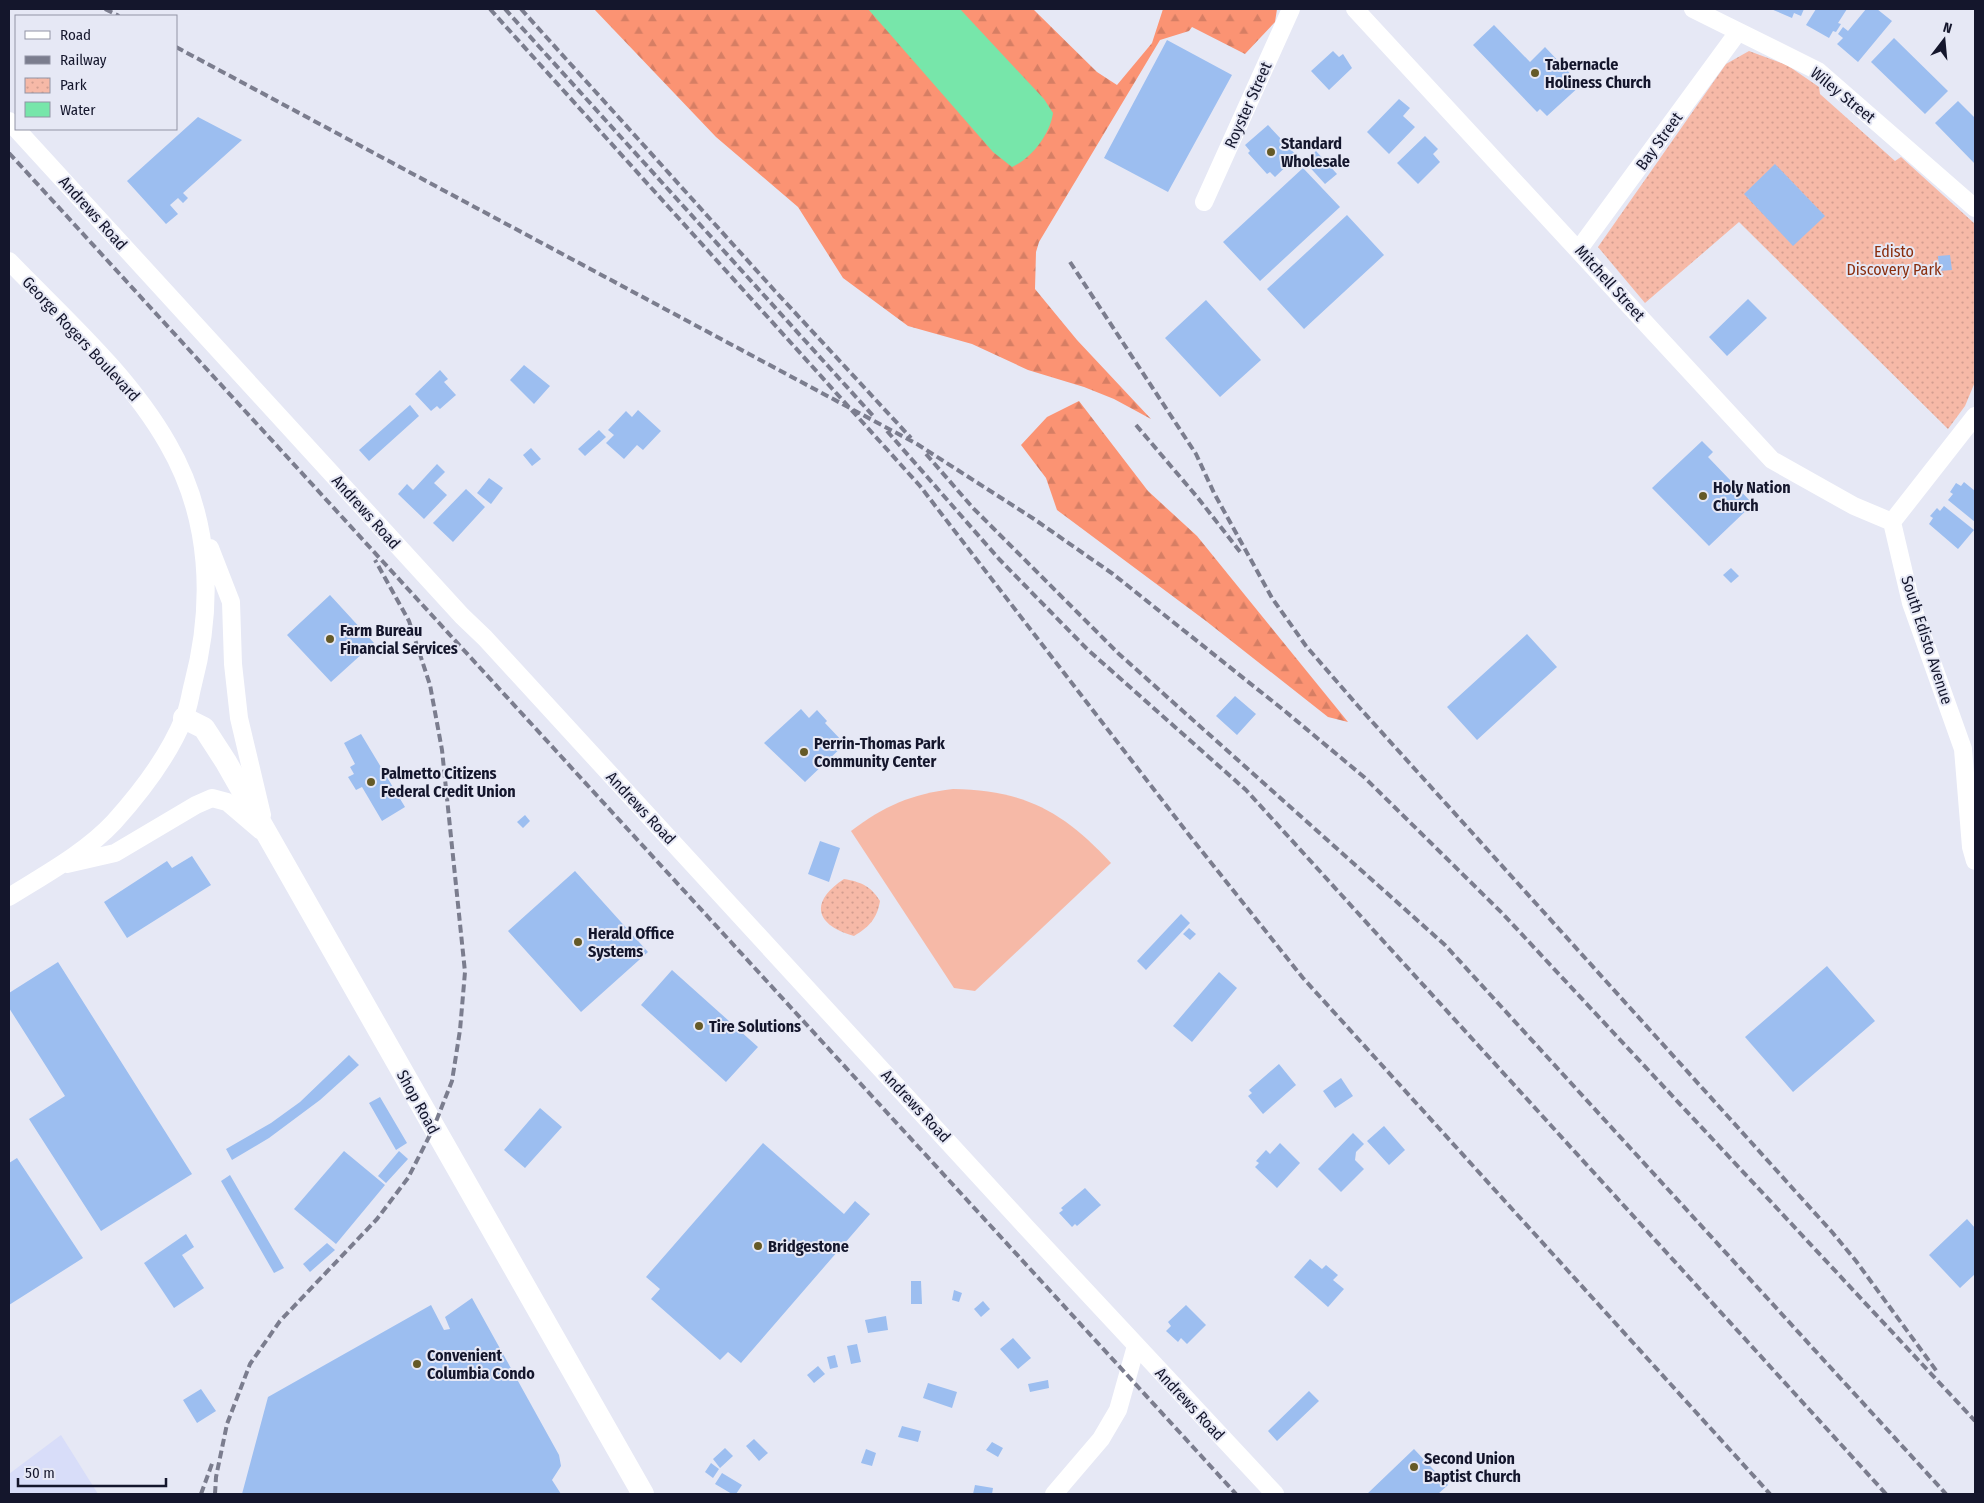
<svg xmlns="http://www.w3.org/2000/svg" width="1984" height="1503" font-family="'Fira Sans Condensed',sans-serif">
<style>
.built{fill:#d8ddf9}
.green{fill:#f6b9a7}
.forest{fill:url(#forest-firs)}
.park{fill:url(#park-dots)}
.water{fill:#77e6aa}
.building{fill:#9cbef0}
.lines{fill:none;stroke-linecap:round;stroke-linejoin:round}
.minor{stroke:#fff;stroke-width:18}
.tertiary{stroke:#fff;stroke-width:22}
.rail{stroke:#7b7d8e;stroke-width:4;stroke-dasharray:8 4;stroke-linecap:butt}
.poi-dot{fill:#655a27;stroke:#e6e8f5;stroke-width:2}
.labels{text-anchor:middle;dominant-baseline:central;stroke-width:4;stroke-linejoin:round;paint-order:stroke}
.poi-label{font-size:16px;font-weight:bold;fill:#14162c;stroke:#e6e8f5;text-anchor:start}
.street-label{font-size:16px;fill:#14162c;stroke:#e6e8f5}
.park-label{font-size:16px;fill:#892e0e;stroke:#e6e8f5}
</style>
<defs>
<pattern id="forest-firs" width="22" height="20" patternUnits="userSpaceOnUse" patternTransform="scale(1.25)"><rect width="22" height="20" fill="#fb9373"/><path d="M5 1l3.5 6h-7zM16 11l3.5 6h-7z" fill="#d67e64"/></pattern>
<pattern id="park-dots" width="8" height="8" patternUnits="userSpaceOnUse" patternTransform="scale(1.25)"><rect width="8" height="8" fill="#f6b9a7"/><path d="M2 2h.1M6 6h.1" fill="none" stroke="#d29e90" stroke-width="1.8" stroke-linecap="round"/></pattern>
</defs>
<rect width="100%" height="100%" fill="#e6e8f5"/>
<!-- built -->
<path class="built" d="M61 1435 98 1494H9V1474Z"/>
<!-- green -->
<path class="green" d="M953 789C1024 790 1063 811 1111 863L975 991 954 988 851 831C884 806 911 794 953 789Z"/>
<!-- forest -->
<path class="forest" d="M594 9H1033L1097 72 1117 85 1152 43 1163 9H1277L1275 22 1245 54 1192 27 1189 31 1160 40 1039 242 1036 252 1035 289 1077 340 1151 419 1114 399 1084 387 1028 370 972 344 908 326 843 278 798 207 716 137Z
M1079 401 1148 491 1197 536 1348 722 1328 717 1206 621 1057 510 1046 478 1021 445 1047 417Z"/>
<!-- park -->
<path class="park" d="M1749 51 1787 65 1819 87 1820 94 1895 161 1901 157 1975 224V382L1965 406 1948 429 1739 222 1645 303 1598 247 1726 64Z
M844 879C861 882 871 886 880 901 877 919 869 927 854 936 815 925 809 902 844 879Z"/>
<!-- water -->
<path class="water" d="M868 9H960L1044 99 1053 113C1050 134 1032 158 1012 167L993 152Z"/>
<!-- building -->
<path class="building" d="M1771 9H1804L1801 16 1794 13 1792 18Z
M1816 9H1847L1838 23 1841 24 1836 32 1833 31 1829 38 1806 25Z
M1866 9H1877L1892 21 1858 62 1837 44 1843 38 1838 34 1843 27 1848 31Z
M1494 25 1530 62 1545 47 1581 85 1547 116 1540 109 1537 112 1473 45Z
M1894 38 1948 91 1925 114 1871 62Z
M1167 40 1232 75 1168 192 1104 158Z
M1333 51 1339 57 1343 54 1352 68 1329 90 1311 71Z
M1399 99 1410 108 1403 116 1415 127 1389 154 1367 132Z
M1958 101 1975 118V164L1935 123Z
M198 117 242 140 183 193 188 198 183 203 178 198 170 205 178 214 166 224 127 181Z
M1268 125 1297 156 1275 177 1270 172 1267 174 1248 153 1250 151 1245 145Z
M1425 136 1438 149 1433 154 1440 162 1418 184 1397 163Z
M1316 151 1337 174 1325 184 1305 162Z
M1775 164 1825 216 1793 246 1744 194Z
M1303 168 1340 207 1260 281 1223 242Z
M1347 215 1384 255 1304 329 1267 289Z
M1950 255 1952 270 1939 271 1938 256Z
M1748 299 1767 318 1727 356 1709 337Z
M1206 300 1261 360 1220 397 1165 338Z
M524 365 550 386 534 404 510 380Z
M440 370 448 379 444 382 456 395 440 409 437 406 431 411 415 394Z
M410 405 419 416 369 461 359 450Z
M638 410 661 431 643 450 637 445 624 459 606 443 614 435 608 430 626 411 632 417Z
M599 430 606 437 585 456 578 449Z
M1702 441 1713 452 1708 457 1753 504 1709 546 1652 488Z
M531 448 541 459 532 466 523 455Z
M437 464 445 472 434 483 447 495 424 519 398 494 407 484 413 490Z
M489 478 503 488 491 504 477 493Z
M1964 482 1975 491V522L1948 500 1953 494 1950 492 1956 483 1961 486Z
M466 489 485 507 453 542 433 523Z
M1944 506 1974 530 1958 549 1929 524 1933 518 1930 516 1937 508 1940 511Z
M1731 568 1739 576 1731 583 1723 575Z
M330 595 374 643 331 682 287 635Z
M1527 634 1557 667 1477 740 1447 707Z
M1235 696 1256 714 1237 735 1216 716Z
M801 709 809 718 817 710 827 721 825 723 843 742 845 740 847 742 805 782 764 743Z
M361 734 405 807 382 821 362 787 356 790 348 777 354 774 350 767 355 764 344 743Z
M525 815 530 821 523 828 517 822Z
M820 841 840 848 829 882 808 874Z
M192 856 211 885 127 938 104 902 167 861 172 868Z
M575 871 648 952 581 1012 508 931Z
M1181 914 1190 923 1146 970 1137 961Z
M1189 928 1196 934 1190 940 1183 934Z
M58 962 192 1174 101 1231 29 1119 65 1096 9 1008V993Z
M1827 966 1875 1021 1793 1092 1745 1037Z
M672 970 758 1047 726 1082 641 1005Z
M1219 972 1237 988 1192 1042 1173 1026Z
M349 1055 359 1065 320 1100 269 1138 232 1160 226 1149 271 1123 300 1102Z
M1279 1064 1296 1085 1263 1114 1248 1096 1252 1093 1249 1090Z
M1341 1078 1353 1096 1335 1108 1323 1091Z
M380 1097 407 1143 396 1150 369 1103Z
M540 1108 562 1127 525 1168 504 1150Z
M1384 1126 1405 1150 1389 1165 1367 1141Z
M1353 1133 1364 1144 1356 1152 1355 1160 1364 1169 1341 1192 1318 1169Z
M763 1143 844 1214 855 1201 870 1214 741 1363 728 1352 720 1360 651 1299 660 1289 646 1277Z
M1280 1143 1300 1163 1277 1188 1255 1167 1259 1163 1256 1161 1266 1150 1270 1154Z
M344 1151 385 1185 336 1244 294 1209Z
M399 1151 408 1159 386 1183 378 1176Z
M17 1158 83 1258 9 1305V1163Z
M230 1175 284 1268 274 1273 221 1181Z
M1085 1188 1101 1205 1077 1226 1075 1224 1072 1227 1059 1213 1063 1210 1061 1208Z
M1967 1219 1975 1228V1274L1960 1288 1929 1255Z
M186 1234 194 1247 182 1255 204 1288 174 1308 144 1263Z
M327 1243 335 1250 310 1272 303 1264Z
M1310 1259 1322 1269 1326 1265 1338 1275 1333 1280 1344 1289 1328 1307 1294 1277Z
M911 1281H921L922 1304H911Z
M954 1290 962 1293 959 1302 952 1300Z
M472 1298 559 1455 561 1466 552 1480 561 1494H242L268 1397 431 1305 444 1330 450 1329 445 1317Z
M983 1301 990 1309 981 1317 974 1309Z
M1186 1305 1206 1325 1187 1344 1181 1338 1178 1342 1166 1331 1171 1326 1168 1322Z
M886 1316 888 1330 868 1333 865 1320Z
M1013 1338 1031 1358 1018 1369 1000 1349Z
M857 1344 861 1362 851 1364 847 1346Z
M835 1355 838 1367 830 1369 827 1357Z
M818 1366 825 1374 814 1383 807 1375Z
M1048 1380 1049 1388 1030 1392 1028 1384Z
M928 1383 957 1392 952 1408 923 1398Z
M201 1389 216 1411 197 1423 183 1400Z
M1309 1391 1319 1401 1277 1441 1268 1431Z
M902 1426 921 1431 918 1442 898 1437Z
M754 1439 768 1453 759 1461 746 1446Z
M992 1442 1003 1448 998 1457 986 1450Z
M725 1448 733 1456 720 1468 713 1459Z
M866 1449 876 1453 872 1466 861 1463Z
M1414 1449 1448 1485 1438 1494H1367Z
M711 1463 719 1469 713 1478 705 1472Z
M722 1473 742 1485 736 1494H732L715 1484Z
M975 1485 993 1488 992 1494H973Z"/>
<g class="lines">
<!-- minor -->
<path class="minor" d="M1355 9 1772 460 1854 506 1892 522
M1693 9 1818 71 1975 208
M9 121 462 616 485 638 1026 1227 1275 1494
M1204 202 1291 9
M1579 249 1738 32
M9 261C65 319 128 374 168 444 211 518 214 604 193 684 190 695 189 707 184 718 169 755 141 792 114 822 85 853 44 875 9 897
M1975 416 1892 522 1911 603 1963 749 1971 847 1975 861
M210 548 231 602 233 664 239 718 262 815
M67 864 115 853 196 805 212 798 227 802 261 831
M1054 1494 1101 1439 1118 1410 1136 1346"/>
<!-- tertiary -->
<path class="tertiary" d="M184 718 204 728 226 762 643 1494"/>
<!-- rail -->
<path class="rail" d="M105 9 119 16
M490 9 920 486 1189 835 1303 978 1770 1494
M505 9 875 418
M521 9 775 291 911 438
M176 47 917 444 1034 519 1113 574 1286 712 1364 777 1502 913 1975 1421
M9 153 1236 1494
M1070 262 1196 454 1214 493 1272 598 1306 646 1358 706 1832 1232 1856 1261 1938 1373
M1136 425 1198 498 1241 553
M887 431 999 559 1087 649 1246 790 1886 1494
M926 454 973 508 1119 654 1445 945 1946 1494
M201 1494 213 1461
M215 1494 216 1477 227 1424 250 1364 280 1321 377 1219 408 1178 433 1129 452 1081 460 1030 465 972 442 750 430 685 409 621 375 560"/>
</g>
<!-- markers -->
<g class="poi-dot">
<circle cx="1535" cy="73" r="5"/>
<circle cx="1271" cy="152" r="5"/>
<circle cx="1703" cy="496" r="5"/>
<circle cx="330" cy="639" r="5"/>
<circle cx="804" cy="752" r="5"/>
<circle cx="371" cy="782" r="5"/>
<circle cx="578" cy="942" r="5"/>
<circle cx="699" cy="1026" r="5"/>
<circle cx="758" cy="1246" r="5"/>
<circle cx="417" cy="1364" r="5"/>
<circle cx="1414" cy="1467" r="5"/>
</g>
<g class="labels">
<!-- poi labels -->
<g class="poi-label">
<text x="1545" y="64">Tabernacle<tspan x="1545" dy="18">Holiness Church</tspan></text>
<text x="1281" y="143">Standard<tspan x="1281" dy="18">Wholesale</tspan></text>
<text x="1713" y="487">Holy Nation<tspan x="1713" dy="18">Church</tspan></text>
<text x="340" y="630">Farm Bureau<tspan x="340" dy="18">Financial Services</tspan></text>
<text x="814" y="743">Perrin-Thomas Park<tspan x="814" dy="18">Community Center</tspan></text>
<text x="381" y="773">Palmetto Citizens<tspan x="381" dy="18">Federal Credit Union</tspan></text>
<text x="588" y="933">Herald Office<tspan x="588" dy="18">Systems</tspan></text>
<text x="709" y="1026">Tire Solutions</text>
<text x="768" y="1246">Bridgestone</text>
<text x="427" y="1355">Convenient<tspan x="427" dy="18">Columbia Condo</tspan></text>
<text x="1424" y="1458">Second Union<tspan x="1424" dy="18">Baptist Church</tspan></text>
</g>
<!-- street labels -->
<g class="street-label">
<text transform="translate(1843 95) rotate(39)">Wiley Street</text>
<text transform="translate(1248 105) rotate(-66)">Royster Street</text>
<text transform="translate(1659 141) rotate(-54)">Bay Street</text>
<text transform="translate(93 213) rotate(48)">Andrews Road</text>
<text transform="translate(1610 283) rotate(48)">Mitchell Street</text>
<text transform="translate(81 339) rotate(47)">George Rogers Boulevard</text>
<text transform="translate(366 512) rotate(48)">Andrews Road</text>
<text transform="translate(1927 640) rotate(72)">South Edisto Avenue</text>
<text transform="translate(641 808) rotate(47)">Andrews Road</text>
<text transform="translate(418 1102) rotate(61)">Shop Road</text>
<text transform="translate(916 1106) rotate(47)">Andrews Road</text>
<text transform="translate(1190 1404) rotate(47)">Andrews Road</text>
</g>
<!-- park labels -->
<g class="park-label">
<text x="1894" y="251">Edisto<tspan x="1894" dy="18">Discovery Park</tspan></text>
</g>
</g>
<!-- border -->
<rect width="1984" height="1503" fill="none" stroke="#14162c" stroke-width="20"/>
<!-- legend -->
<rect x="15" y="15" width="162" height="115" fill="#e6e8f5" stroke="#9294a5"/>
<rect x="25" y="31" width="25" height="8" fill="#ffffff" stroke="#9294a5"/>
<text x="60" y="40" font-size="15" fill="#14162c">Road</text>
<rect x="25" y="56" width="25" height="8" fill="#7b7d8e" stroke="#9294a5"/>
<text x="60" y="65" font-size="15" fill="#14162c">Railway</text>
<rect x="25" y="78" width="25" height="15" fill="url(#park-dots)" stroke="#9294a5"/>
<text x="60" y="90" font-size="15" fill="#14162c">Park</text>
<rect x="25" y="102" width="25" height="15" fill="#77e6aa" stroke="#9294a5"/>
<text x="60" y="115" font-size="15" fill="#14162c">Water</text>
<!-- north arrow -->
<g transform="translate(1944 40) rotate(16)" stroke="#e6e8f5" stroke-width="4" paint-order="stroke">
<path d="M0-4L9 19L0 12L-9 19Z" fill="#14162c"/>
<text y="-8" font-size="14" font-weight="bold" text-anchor="middle" fill="#14162c">N</text>
</g>
<!-- scale -->
<path d="M18 1478v8h148v-8" fill="none" stroke="#14162c" stroke-width="2.5"/>
<text x="25" y="1478" font-size="15" fill="#14162c" stroke="#e6e8f5" stroke-width="4" paint-order="stroke">50 m</text>
</svg>
